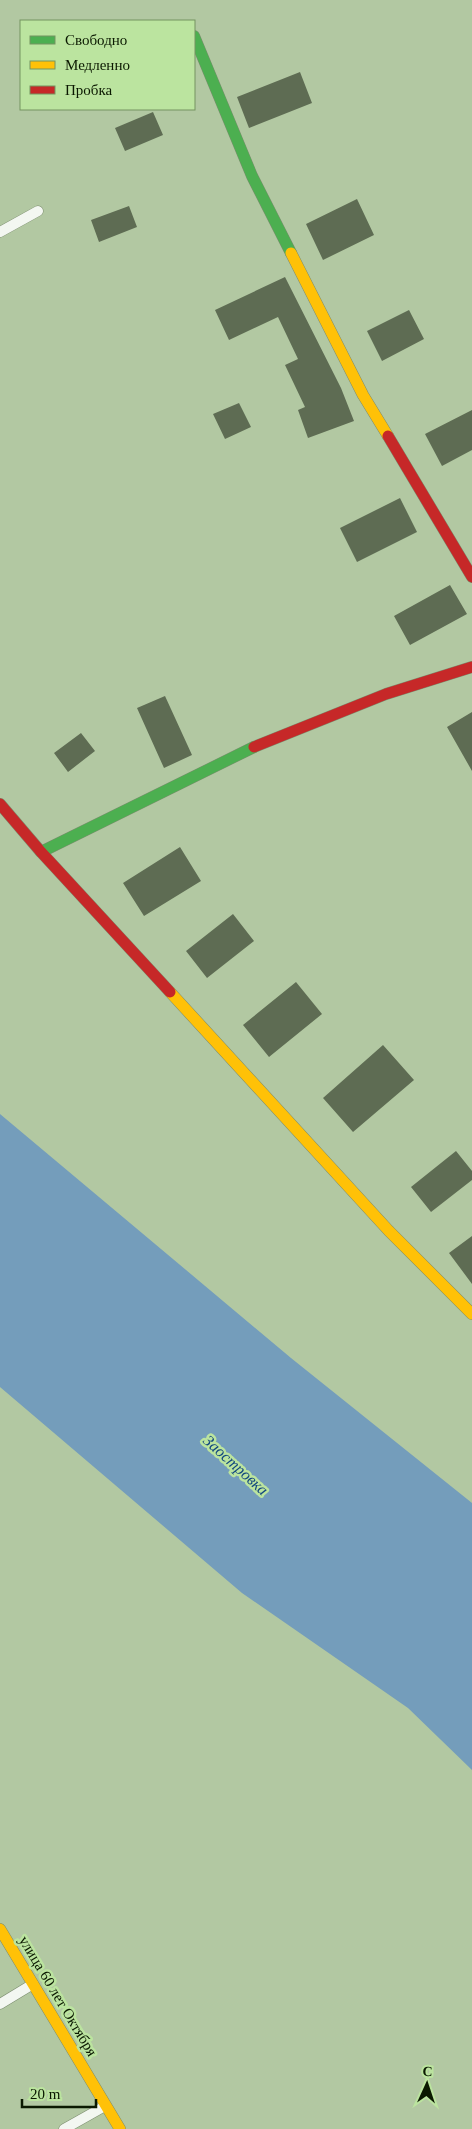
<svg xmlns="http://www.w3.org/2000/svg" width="472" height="2129" font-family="'Times New Roman',serif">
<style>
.water{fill:#749dbb}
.building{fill:#5e6c53}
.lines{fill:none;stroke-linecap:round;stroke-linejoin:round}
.lane-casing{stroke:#7c8d6f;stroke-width:11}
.fast-casing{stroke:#7c8d6f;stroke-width:12}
.slow-casing{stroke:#7c8d6f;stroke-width:12}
.jam-casing{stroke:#7c8d6f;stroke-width:12}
.lane{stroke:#f3f7f1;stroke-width:10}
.fast{stroke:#4caf50;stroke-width:11}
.slow{stroke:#ffc107;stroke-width:11}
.jam{stroke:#c62828;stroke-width:11}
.labels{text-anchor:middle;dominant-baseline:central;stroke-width:5;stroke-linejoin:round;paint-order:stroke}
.street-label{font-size:15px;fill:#0b1901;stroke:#bbe49f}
.water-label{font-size:16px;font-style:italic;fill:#13487f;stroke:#bbe49f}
</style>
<rect width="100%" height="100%" fill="#b2c8a2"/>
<!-- water -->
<path class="water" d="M0 1114 291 1358 472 1503V1770L408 1708 242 1593 0 1387Z"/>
<!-- building -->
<path class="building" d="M300 72 312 103 249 128 237 97Z
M153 112 163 135 125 151 115 128Z
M357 199 374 235 323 260 306 224Z
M129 206 137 227 99 242 91 220Z
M285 277 341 388 354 421 308 438 298 410 305 407 285 365 298 359 278 317 229 340 215 310Z
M409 310 424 339 382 361 367 331Z
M239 403 251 427 225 439 213 414Z
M472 410V450L442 466 425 434Z
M400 498 417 532 357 562 340 528Z
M450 585 467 614 410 645 394 616Z
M165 696 192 755 164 768 137 708Z
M472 712V771L447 727Z
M81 733 95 751 68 772 54 753Z
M180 847 201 881 144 916 123 883Z
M233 914 254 941 207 978 186 951Z
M296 982 322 1014 269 1057 243 1025Z
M383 1045 414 1080 353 1132 323 1098Z
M456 1151 472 1171V1180L431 1212 411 1187Z
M472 1236V1284L449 1253Z"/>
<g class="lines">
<!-- lane casing -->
<g class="lane-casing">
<path id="lane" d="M0 232 38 211
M0 2004 33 1984
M64 2129 105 2106"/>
</g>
<!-- fast casing -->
<g class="fast-casing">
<path id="fast" d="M194 36 252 176 291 253
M41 852 254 747"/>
</g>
<!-- slow casing -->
<g class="slow-casing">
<path id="slow" d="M291 253 363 395 388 436
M170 992 389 1231 472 1314
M0 1929 120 2129"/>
</g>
<!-- jam casing -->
<g class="jam-casing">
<path id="jam" d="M388 436 472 577
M254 747 386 694 472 667
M0 804 41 852 170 992"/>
</g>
<!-- lane -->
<use href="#lane" class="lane"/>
<!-- fast -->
<use href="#fast" class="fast"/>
<!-- slow -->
<use href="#slow" class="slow"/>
<!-- jam -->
<use href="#jam" class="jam"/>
</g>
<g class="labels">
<!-- street labels -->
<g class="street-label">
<text transform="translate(58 1996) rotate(59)">улица 60 лет Октября</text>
</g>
<!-- water labels -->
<g class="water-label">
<text transform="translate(236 1465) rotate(42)">Заостровка</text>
</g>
</g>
<!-- legend -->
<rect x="20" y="20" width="175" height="90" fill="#bbe49f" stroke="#759360"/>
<rect x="30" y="36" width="25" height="8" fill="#4caf50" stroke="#759360"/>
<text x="65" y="45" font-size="15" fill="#0b1901">Свободно</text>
<rect x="30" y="61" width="25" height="8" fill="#ffc107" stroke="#759360"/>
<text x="65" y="70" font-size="15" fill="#0b1901">Медленно</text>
<rect x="30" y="86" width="25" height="8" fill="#c62828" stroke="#759360"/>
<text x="65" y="95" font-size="15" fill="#0b1901">Пробка</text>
<!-- north arrow -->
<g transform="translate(427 2084) rotate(3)" stroke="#bbe49f" stroke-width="4" paint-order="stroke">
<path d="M0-4L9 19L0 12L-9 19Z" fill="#0b1901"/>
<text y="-8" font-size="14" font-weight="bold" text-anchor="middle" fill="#0b1901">С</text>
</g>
<!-- scale -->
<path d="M22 2099v8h74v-8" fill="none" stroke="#0b1901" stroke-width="2.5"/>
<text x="30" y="2099" font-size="15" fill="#0b1901" stroke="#bbe49f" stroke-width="4" paint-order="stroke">20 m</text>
</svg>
